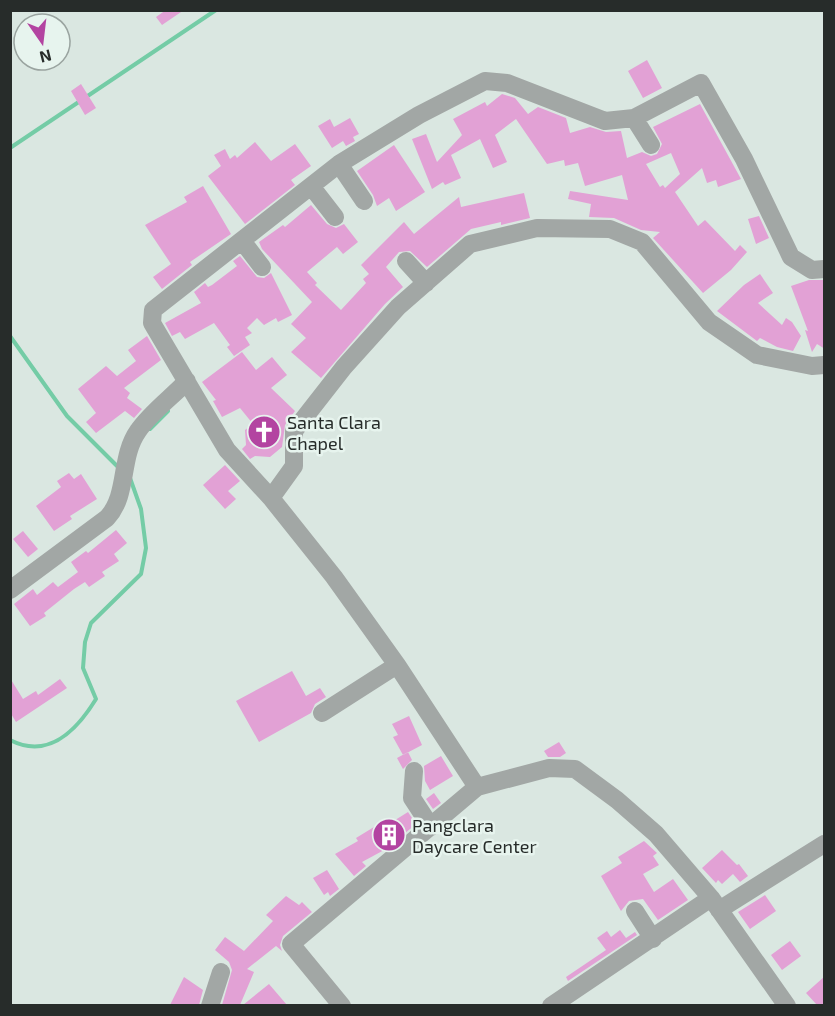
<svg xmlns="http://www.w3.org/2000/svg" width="835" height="1016" font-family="'Exo 2',sans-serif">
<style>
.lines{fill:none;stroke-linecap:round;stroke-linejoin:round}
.stream{stroke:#74cca6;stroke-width:4}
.building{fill:#e2a1d5;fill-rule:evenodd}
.minor{stroke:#a2a7a5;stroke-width:18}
.labels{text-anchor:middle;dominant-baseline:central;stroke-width:5;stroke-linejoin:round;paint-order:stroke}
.poi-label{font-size:18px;fill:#272c2a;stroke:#e7f4ee;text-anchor:start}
</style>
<rect width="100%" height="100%" fill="#dae7e1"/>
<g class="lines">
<!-- stream -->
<path class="stream" d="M10 148 216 10
M10 336 67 416 118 467
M150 429 168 411
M10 740C49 760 77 730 96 699L83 668 85 642 91 623 141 574 146 548 141 509 130 478"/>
</g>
<!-- building -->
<path class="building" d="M166 10H184L162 25 156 17Z
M647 60 662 88 643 98 628 71Z
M81 84 96 108 85 115 71 91Z
M502 94 515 98 528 114 538 107 566 118 570 133 590 127 606 132 621 131 627 158 642 152 651 156 657 154 662 144 653 127 700 104 741 179 718 187 716 180 707 183 702 168 675 192 698 226 705 220 735 251 740 245 747 252 731 270 703 293 653 238 660 232 641 230 614 218 589 217 591 204 568 199 570 191 628 200 622 175 585 186 578 163 565 166 564 160 547 164 516 119 495 135 507 162 493 168 480 139 451 155 461 178 445 185 443 182 432 189 412 139 426 134 437 162 462 135 453 119 485 102 487 106ZM671 153 680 174 665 188 663 185 660 187 646 164Z
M350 118 359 134 353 137 355 141 346 146 343 141 332 148 318 126 330 119 334 127Z
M255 142 271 161 295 144 311 166 291 180 295 185 245 224 208 176 221 166 214 155 225 149 230 159 235 155 237 158Z
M394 145 425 192 396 211 389 198 377 206 373 195 357 171Z
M203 186 231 234 190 262 192 265 162 289 153 277 171 264 145 225 187 202 184 197Z
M524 193 530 218 501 225V222L471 229 427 267 410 251 399 252 386 267 403 287 385 304 321 378 291 352 306 338 291 324 312 302 262 249 259 242 283 225 285 227 311 205 327 224 336 228 344 224 358 242 343 254 337 247 307 272 317 283 315 285 341 310 366 283 363 279 369 274 361 265 404 222 414 234 459 197 461 207Z
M759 216 769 238 756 244 748 219Z
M240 256 257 277 264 278 271 273 292 315 278 322 276 318 264 325 257 318 247 328 252 333 245 337 250 345 234 356 227 347 230 345 214 323 185 339 180 332 172 336 165 323 201 303 194 292 205 283 208 287 212 285 237 266 233 261Z
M760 274 773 293 758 303 782 325 786 318 792 322 801 336 793 351 777 347 760 338 757 341 717 311 744 285Z
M809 280H825V349L817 344 812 352 805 330 808 331 791 286Z
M147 336 161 360 124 388 130 393 127 398 142 409 134 418 125 411 96 433 86 422 96 413 78 389 106 366 117 376 136 361 128 350Z
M242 352 256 370 272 357 287 375 271 388 295 411 285 425 282 447 270 457 255 456 250 459 242 449 246 445 245 430 253 424 240 408 222 417 213 401 216 400 202 382Z
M225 465 240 481 228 491 236 499 225 509 203 485Z
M69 473 74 479 81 474 97 499 70 516 72 519 54 531 36 506 61 487 57 481Z
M116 530 127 543 114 554 119 561 102 572 105 576 89 587 85 582 74 589 44 613 46 616 30 626 14 604 33 589 37 595 53 582 58 587 78 572 71 562 86 551 88 553Z
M23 531 38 549 28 557 13 539Z
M292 671 306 696 320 688 326 697 315 704 311 713 259 742 236 701Z
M10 678 23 699 36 691 38 695 60 679 67 688 16 722 10 712Z
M409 716 422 745 403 755 393 737 398 735 392 724Z
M559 742 566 753 560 757H548L544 751Z
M408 752 412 760 403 769 397 758Z
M441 756 453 776 430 790 425 781 424 766Z
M434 793 441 803 433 809 426 799Z
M408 812 416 824 386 849 362 862 366 866 354 876 335 854 358 841 356 838 374 827 390 818 392 822Z
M644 841 657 853 653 856 659 865 643 874 654 892 673 879 688 900 658 920 643 899 629 901 621 911 601 876 622 863 618 857Z
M722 850 737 865 739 864 748 876 740 882 733 874 722 884 718 880 716 883 702 868Z
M327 870 339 889 330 896 328 892 324 895 313 878Z
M765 895 776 911 750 929 738 912Z
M286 896 299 905 302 902 312 912 283 936 280 945 282 951 276 946 247 969 254 972 240 1005H222L232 970 229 962 215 950 225 937 244 951 273 921 266 915Z
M620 930 626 938 635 932 637 935 568 981 566 977 606 950 597 938 607 931 611 937Z
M790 941 801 956 782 970 771 955Z
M825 976V1005H817L806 993Z
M184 977 203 990 199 1005H170Z
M269 984 287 1005H243Z"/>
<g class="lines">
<!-- minor -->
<path class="minor" d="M634 118 651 145
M339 164 364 201
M311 186 335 217
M243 242 262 267
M406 261 426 283
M271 498 294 466V431L344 367 398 307 470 244 537 228 610 229 642 242 709 322 757 355 812 366 824 365
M10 590 107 518C129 494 119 458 138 431 150 413 172 397 187 381
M322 713 397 665
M414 771 412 798 431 827
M477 787 397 665 334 577 271 498 227 450 152 323 153 310 339 164 419 115 485 81 507 83 605 121 634 118 701 83 744 159 791 257 812 270 824 269
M719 910 824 844
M635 911 653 939
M210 1006 221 972
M342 1006 291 944 477 787 549 768 575 769 617 800 656 834 711 898 787 1006
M551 1006 711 898"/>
</g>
<!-- icons -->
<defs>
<g id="church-disc" transform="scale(1.725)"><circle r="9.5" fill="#b344a1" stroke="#e7f4ee"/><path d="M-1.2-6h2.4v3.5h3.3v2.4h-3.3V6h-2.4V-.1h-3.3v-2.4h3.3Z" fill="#fff"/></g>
<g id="building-disc" transform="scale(1.725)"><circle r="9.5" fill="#b344a1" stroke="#e7f4ee"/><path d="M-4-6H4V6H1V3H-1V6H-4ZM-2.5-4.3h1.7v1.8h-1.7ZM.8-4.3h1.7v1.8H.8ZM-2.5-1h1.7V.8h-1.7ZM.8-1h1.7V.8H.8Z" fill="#fff"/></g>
</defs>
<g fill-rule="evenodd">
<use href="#church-disc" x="264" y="432"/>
<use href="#building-disc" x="389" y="835"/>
</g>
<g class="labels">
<!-- poi labels -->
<g class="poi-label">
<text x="287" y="422">Santa Clara<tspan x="287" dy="21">Chapel</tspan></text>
<text x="412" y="825">Pangclara<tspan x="412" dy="21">Daycare Center</tspan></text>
</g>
</g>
<!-- border -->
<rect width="835" height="1016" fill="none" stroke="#272c2a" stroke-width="24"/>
<!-- north arrow -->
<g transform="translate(42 42) rotate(166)"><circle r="28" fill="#e7f4ee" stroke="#9aa4a0" stroke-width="1.5"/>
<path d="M0-4.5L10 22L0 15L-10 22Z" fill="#b344a1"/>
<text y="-9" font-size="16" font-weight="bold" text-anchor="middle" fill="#272c2a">N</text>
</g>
</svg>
